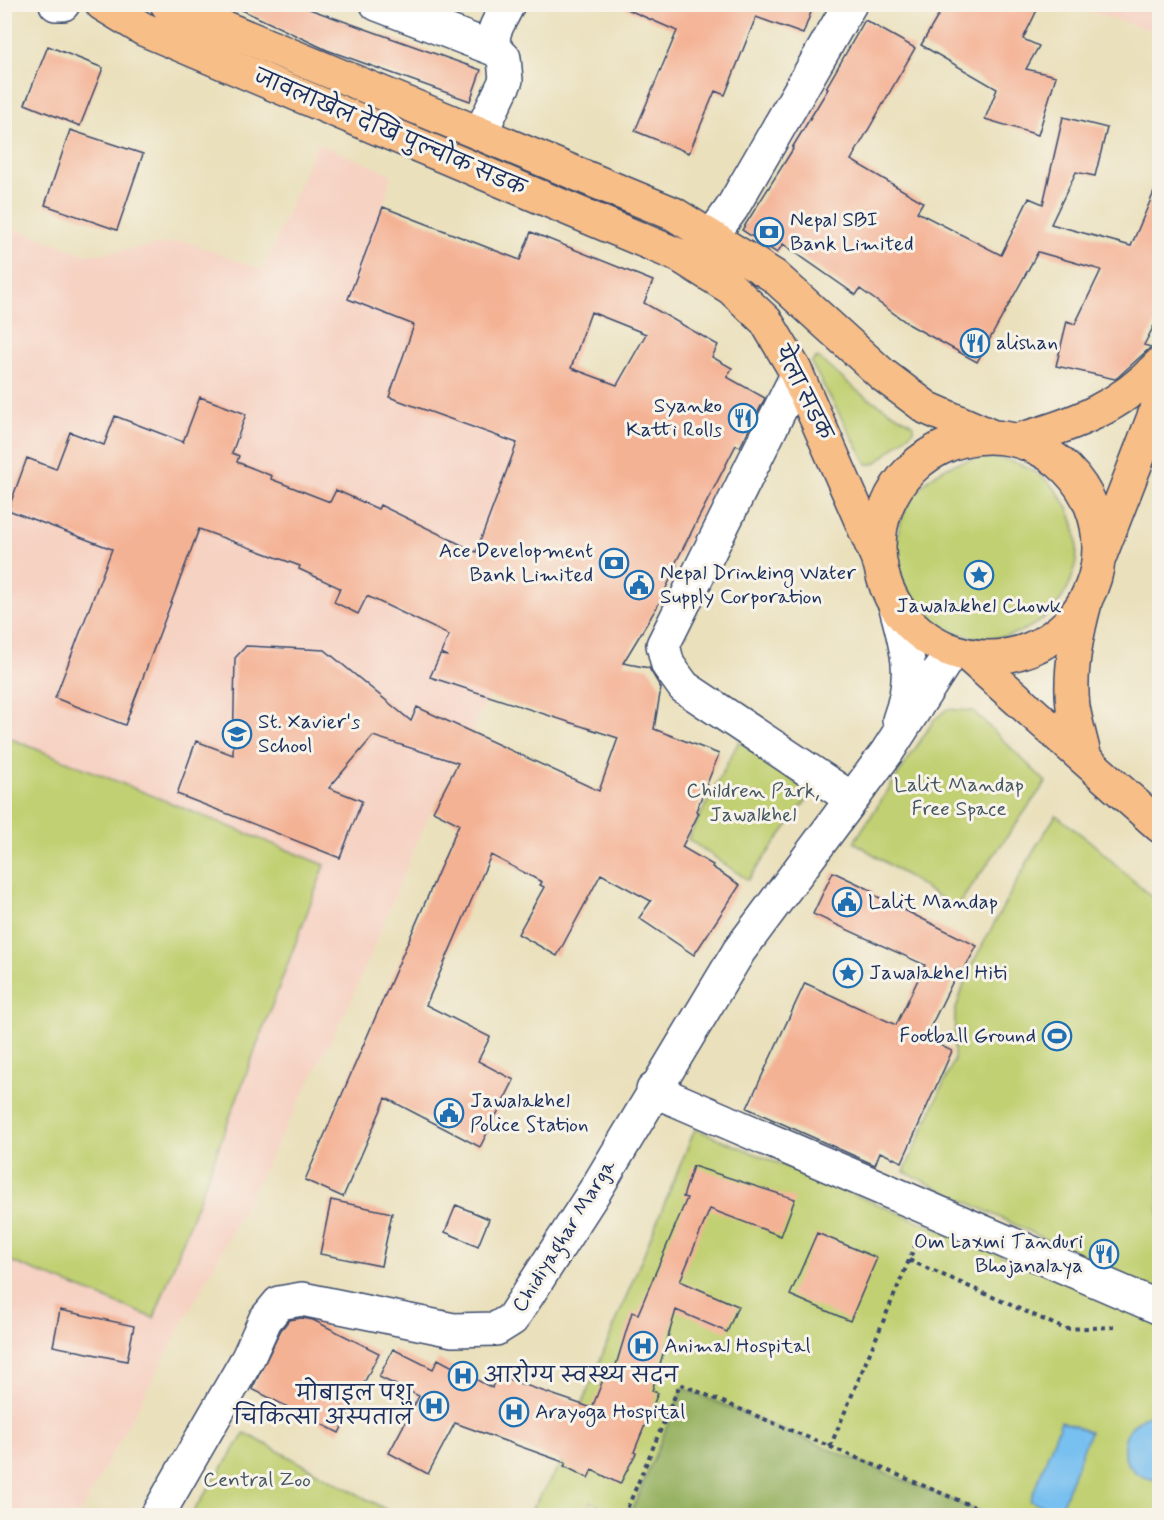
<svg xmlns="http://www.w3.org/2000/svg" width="1164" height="1520" font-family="Mynerve,'Playpen Sans Deva',sans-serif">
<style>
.built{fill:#f6d2c3}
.green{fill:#c1d072;stroke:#6e8068;stroke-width:1.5}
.forest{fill:#98b264;stroke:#5a7061;stroke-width:1.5}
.sand{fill:#eeda9e;stroke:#84847e;stroke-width:1.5}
.water{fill:#78c0f0;stroke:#4a78a7;stroke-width:1.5}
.building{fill:#f4b295;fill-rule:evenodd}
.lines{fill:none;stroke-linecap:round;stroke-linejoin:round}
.minor-casing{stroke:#3a4a6c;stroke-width:36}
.major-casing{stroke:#3a4a6c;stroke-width:36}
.path{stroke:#3a4a6c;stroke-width:4;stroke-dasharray:4.5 4.5;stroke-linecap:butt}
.minor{stroke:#fff;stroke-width:33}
.major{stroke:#f7be88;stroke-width:33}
.labels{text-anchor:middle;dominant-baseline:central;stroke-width:6;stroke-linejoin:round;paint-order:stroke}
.street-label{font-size:21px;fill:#1b2f5e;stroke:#f7f3e8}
.poi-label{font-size:21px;fill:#1b2f5e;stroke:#f7f3e8;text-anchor:start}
.park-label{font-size:21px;fill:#445763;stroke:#f7f3e8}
</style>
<rect width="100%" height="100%" fill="#f7f3e8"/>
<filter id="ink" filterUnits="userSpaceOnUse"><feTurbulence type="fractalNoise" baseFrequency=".0167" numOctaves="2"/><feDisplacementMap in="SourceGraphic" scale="12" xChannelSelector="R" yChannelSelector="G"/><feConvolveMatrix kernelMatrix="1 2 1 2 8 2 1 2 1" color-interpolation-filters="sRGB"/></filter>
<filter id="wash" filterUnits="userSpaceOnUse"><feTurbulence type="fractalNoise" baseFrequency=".008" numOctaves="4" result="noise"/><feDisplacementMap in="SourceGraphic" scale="24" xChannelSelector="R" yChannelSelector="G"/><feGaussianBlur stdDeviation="1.35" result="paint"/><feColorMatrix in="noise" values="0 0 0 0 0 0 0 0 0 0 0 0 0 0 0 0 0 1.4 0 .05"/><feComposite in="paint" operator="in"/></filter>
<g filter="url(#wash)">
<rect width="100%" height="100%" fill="#eae0bc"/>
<!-- built -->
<path class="built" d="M1067 5H1159V32L1150 30Z
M317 143 391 174 383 207 349 299 567 380 620 378 521 630 419 837 350 1003 216 1262 79 1515H5L4 225 88 255 185 241 263 270Z"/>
<!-- green -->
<path class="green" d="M817 357 861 394 914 425V430L880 460 874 464H867L811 363Z
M897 548a90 90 0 1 1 180 0a90 90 0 1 1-180 0Z
M947 709 973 711 1046 782 956 908 854 842 934 720Z
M4 736 325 865 154 1318 5 1259Z
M739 741 811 794 748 880 688 839Z
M1056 815 1091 842 1159 904V1293L904 1172 954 1060 955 1012 968 972 1035 848Z
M695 1129 1159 1320V1515L527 1516 572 1446 581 1407Z
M245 1433 396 1515H191Z"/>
<!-- forest -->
<path class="forest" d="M683 1388 987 1515H630Z"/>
<!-- sand -->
<path class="sand" d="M590 1502 611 1510 609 1515H584Z"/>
<!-- water -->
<path class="water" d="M1159 1412V1480C1112 1477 1112 1420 1159 1412Z
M1061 1421 1090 1432 1059 1512 1030 1501Z"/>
<g id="blocks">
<!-- building -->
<path class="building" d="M229 4 298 5 481 70 470 101 327 50Z
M615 4H814L803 34 756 17 725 95 715 91 689 153 635 131 677 31Z
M945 4H1040L1023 39 1039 46 1026 69 1056 76 1038 135 985 119 997 89 921 45Z
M865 20 915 48 851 160 923 202 917 212 1001 255 1029 198 1043 204 1063 117 1107 128 1095 176 1076 172 1051 224 1131 246 1160 178V314L1144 345 1151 347 1118 377 1115 379 1056 366 1067 321 1075 324 1101 270 1038 252 977 362 910 325 860 289 856 295 783 244 777 253 742 230 793 149 792 148 828 89 826 88Z
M48 46 103 68 80 126 25 104Z
M70 130 143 154 117 230 45 205Z
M383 207 520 260 531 232 653 281 644 303 718 345 712 357 732 368 727 377 765 398 740 447 736 445 675 564 677 565 657 607 623 663 649 668 661 688 654 729 719 754 696 811 699 813 682 847 713 865 712 867 740 885 694 955 639 918 651 901 601 874 557 956 518 934 544 887 540 885 542 882 491 855 426 1005 490 1037 478 1061 514 1080 480 1147 386 1098 343 1197 305 1180 459 824 433 811 458 763 373 736 329 788 362 801 340 858 177 794 196 741 233 755 235 658 246 646 325 650 411 721 417 707 599 791 618 738 430 677 440 655 448 656 441 653 449 635 367 596 358 614 334 602 340 588 299 569 300 566 199 529 125 725 55 698 112 549 8 510 27 458 56 469 70 432 104 445 115 416 183 442 200 397 246 414 232 453 239 456 237 462 272 476 271 479 330 502 336 490 378 509 380 505 476 552 517 443 389 397 414 325 348 299ZM591 312 646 334 617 385 571 368Z
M833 872 873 891 872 894 977 946 963 971 959 969 925 1038 952 1051 902 1162 880 1152 875 1165 747 1108 805 983 896 1025 925 965 813 914Z
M693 1166 795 1199 781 1236 710 1209 680 1281 738 1306 727 1332 676 1310 652 1391 658 1393 634 1452 636 1453 620 1484 592 1470 588 1478 564 1466 566 1463 455 1423 428 1474 389 1453 419 1396 379 1377 393 1349 433 1369 438 1359 492 1388 496 1375 592 1408 606 1372 613 1375 632 1312 638 1314 687 1198 683 1197Z
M331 1200 392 1213 381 1266 320 1254Z
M456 1205 489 1219 478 1246 445 1232Z
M817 1233 877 1258 850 1321 790 1295Z
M60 1310 134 1326 127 1361 53 1346Z
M302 1318 313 1320 379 1353 339 1433 252 1389 281 1330 289 1320Z"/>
</g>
</g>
<g filter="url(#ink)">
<use href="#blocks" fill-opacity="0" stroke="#3a4a6c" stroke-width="1.5"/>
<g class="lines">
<!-- minor casing -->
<g class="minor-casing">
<path id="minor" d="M56 4H63
M377 4 494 49
M481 132 506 80 504 58C483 39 498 26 508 4
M712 236 732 208 850 4
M797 375 663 645 668 665 684 687 852 799
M895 604C907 648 916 675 899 720
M653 1090 1160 1308
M157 1516 248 1358 265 1320 279 1303 302 1299 453 1330 496 1329 512 1319 596 1189 739 951 887 752 952 651"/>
</g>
<!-- major casing -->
<g class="major-casing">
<path id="major" d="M102 4 143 29 680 256 731 288 766 321 795 370 881 566
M167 4 674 214 774 276 883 375 927 408 991 436
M879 547a110 110 0 1 1 220 0a110 110 0 1 1-220 0Z
M1018 440C1073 425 1121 407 1160 364
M1101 553 1160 401
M1085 603C1076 636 1069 673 1073 707 1076 724 1081 741 1085 758
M969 656 1160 826"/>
</g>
<!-- path -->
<path class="path" d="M909 1260 1065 1329 1114 1327
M830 1447 918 1239
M624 1516 680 1384 989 1513 1005 1516"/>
<!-- minor -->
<use href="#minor" class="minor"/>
<!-- major -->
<use href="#major" class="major"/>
</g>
</g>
<!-- icons -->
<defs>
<g id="bank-ring" transform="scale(1.5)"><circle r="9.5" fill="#f7f3e8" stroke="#1f6fb2" stroke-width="1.5"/><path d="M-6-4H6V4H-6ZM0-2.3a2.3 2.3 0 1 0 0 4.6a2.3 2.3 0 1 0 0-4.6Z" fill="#1f6fb2"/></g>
<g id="restaurant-ring" transform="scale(1.5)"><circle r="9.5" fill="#f7f3e8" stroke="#1f6fb2" stroke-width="1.5"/><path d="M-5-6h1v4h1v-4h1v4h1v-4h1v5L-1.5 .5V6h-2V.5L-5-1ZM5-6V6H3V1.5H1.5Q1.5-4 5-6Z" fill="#1f6fb2"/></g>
<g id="sight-ring" transform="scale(1.5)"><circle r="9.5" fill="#f7f3e8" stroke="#1f6fb2" stroke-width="1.5"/><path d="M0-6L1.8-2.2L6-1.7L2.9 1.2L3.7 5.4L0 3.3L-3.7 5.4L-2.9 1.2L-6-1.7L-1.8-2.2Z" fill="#1f6fb2"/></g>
<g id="civic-ring" transform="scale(1.5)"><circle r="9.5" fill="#f7f3e8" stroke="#1f6fb2" stroke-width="1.5"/><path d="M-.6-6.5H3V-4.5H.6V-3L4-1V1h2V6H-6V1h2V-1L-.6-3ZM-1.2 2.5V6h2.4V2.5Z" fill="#1f6fb2"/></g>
<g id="school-ring" transform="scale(1.5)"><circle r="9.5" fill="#f7f3e8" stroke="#1f6fb2" stroke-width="1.5"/><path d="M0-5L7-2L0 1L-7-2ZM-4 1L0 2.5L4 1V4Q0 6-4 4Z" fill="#1f6fb2"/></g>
<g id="stadium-ring" transform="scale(1.5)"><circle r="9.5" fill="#f7f3e8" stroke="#1f6fb2" stroke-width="1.5"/><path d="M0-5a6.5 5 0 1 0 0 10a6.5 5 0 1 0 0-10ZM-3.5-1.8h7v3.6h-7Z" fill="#1f6fb2"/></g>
<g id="hospital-ring" transform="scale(1.5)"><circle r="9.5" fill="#f7f3e8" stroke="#1f6fb2" stroke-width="1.5"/><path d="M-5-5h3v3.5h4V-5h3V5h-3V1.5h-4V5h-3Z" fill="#1f6fb2"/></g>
</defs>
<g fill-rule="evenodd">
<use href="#bank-ring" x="769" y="232"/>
<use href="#restaurant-ring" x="975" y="343"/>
<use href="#restaurant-ring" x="743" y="418"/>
<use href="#bank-ring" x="614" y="563"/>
<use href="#sight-ring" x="979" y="575"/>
<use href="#civic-ring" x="639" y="585"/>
<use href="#school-ring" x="237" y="734"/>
<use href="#civic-ring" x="847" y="902"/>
<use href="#sight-ring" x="848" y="973"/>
<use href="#stadium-ring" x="1057" y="1036"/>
<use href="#civic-ring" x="449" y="1113"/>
<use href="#restaurant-ring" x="1104" y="1254"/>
<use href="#hospital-ring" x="643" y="1346"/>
<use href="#hospital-ring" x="463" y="1376"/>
<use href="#hospital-ring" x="434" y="1406"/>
<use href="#hospital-ring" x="514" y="1412"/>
</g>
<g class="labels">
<!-- street labels -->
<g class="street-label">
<text transform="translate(390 133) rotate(23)">जावलाखेल देखि पुल्चोक सडक</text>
<text transform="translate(803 393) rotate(63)">येला सडक</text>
<text transform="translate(564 1236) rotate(-58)">Chidiyaghar Marga</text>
</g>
<!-- poi labels -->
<g class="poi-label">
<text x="790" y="220">Nepal SBI<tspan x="790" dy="24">Bank Limited</tspan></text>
<text x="996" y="343">alishan</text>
<text x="722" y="406" text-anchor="end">Syanko<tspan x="722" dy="24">Katti Rolls</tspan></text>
<text x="593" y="551" text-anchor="end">Ace Development<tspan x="593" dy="24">Bank Limited</tspan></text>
<text x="660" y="573">Nepal Drinking Water<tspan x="660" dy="24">Supply Corporation</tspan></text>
<text x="979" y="606" text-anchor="middle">Jawalakhel Chowk</text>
<text x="258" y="722">St. Xavier's<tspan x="258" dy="24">School</tspan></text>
<text x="868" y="902">Lalit Mandap</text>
<text x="869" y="973">Jawalakhel Hiti</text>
<text x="1036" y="1036" text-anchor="end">Football Ground</text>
<text x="470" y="1101">Jawalakhel<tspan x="470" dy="24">Police Station</tspan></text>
<text x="1083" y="1242" text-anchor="end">Om Laxmi Tanduri<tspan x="1083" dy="24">Bhojanalaya</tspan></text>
<text x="664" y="1346">Animal Hospital</text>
<text x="484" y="1376">आरोग्य स्वस्थ्य सदन</text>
<text x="413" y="1394" text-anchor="end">मोबाइल पशु<tspan x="413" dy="24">चिकित्सा अस्पताल</tspan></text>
<text x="535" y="1412">Arayoga Hospital</text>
</g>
<!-- park labels -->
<g class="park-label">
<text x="959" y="785">Lalit Mandap<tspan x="959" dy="24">Free Space</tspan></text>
<text x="753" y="791">Children Park,<tspan x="753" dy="24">Jawalkhel</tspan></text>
<text x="257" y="1480">Central Zoo</text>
</g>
</g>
<!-- margin -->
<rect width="1164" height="1520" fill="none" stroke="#f7f3e8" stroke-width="24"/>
</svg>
